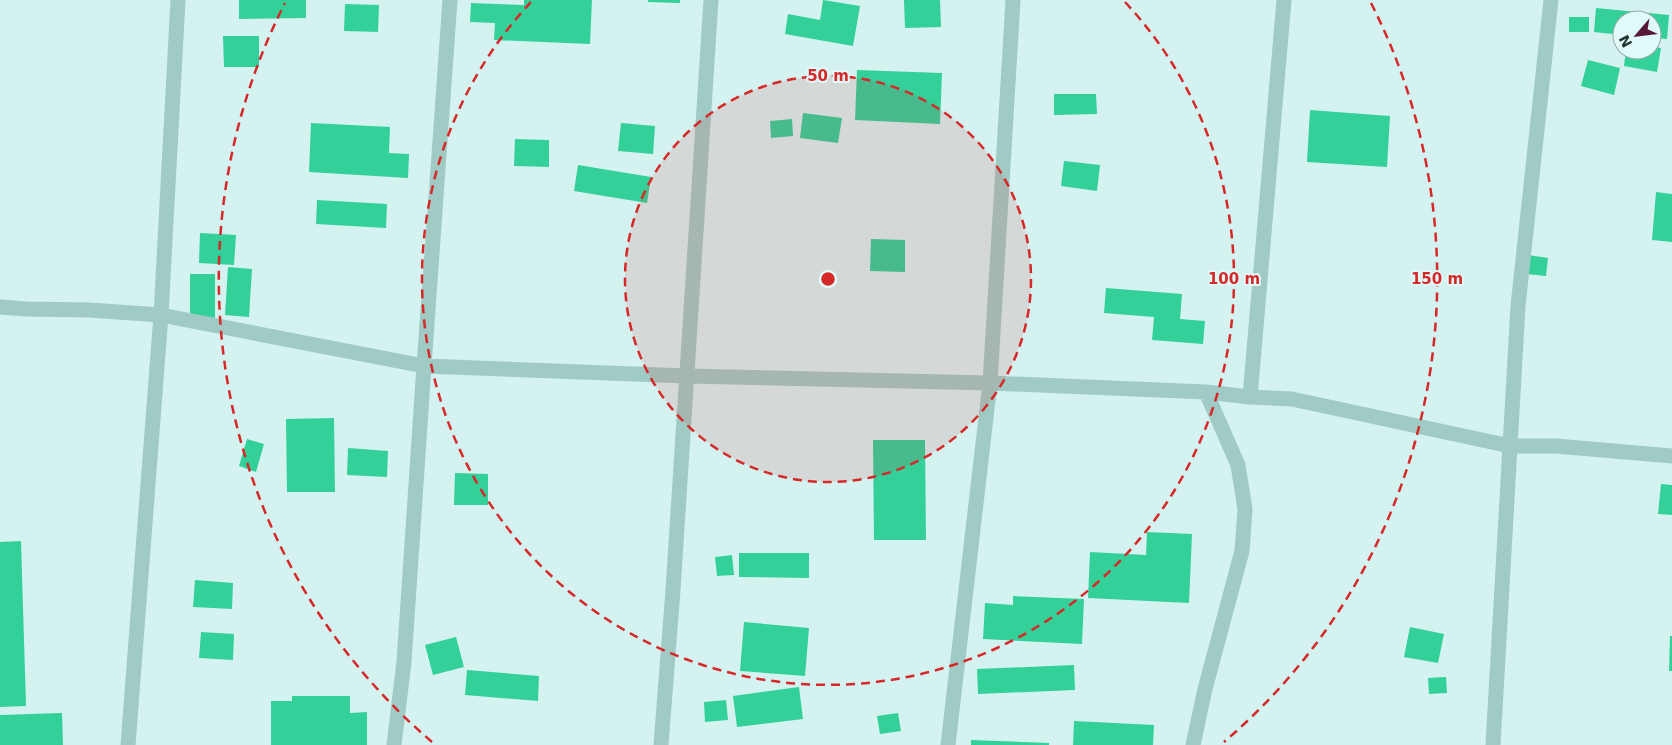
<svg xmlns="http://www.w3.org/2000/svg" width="1672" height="745" font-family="'DejaVu Sans',sans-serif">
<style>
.building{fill:#34d09a}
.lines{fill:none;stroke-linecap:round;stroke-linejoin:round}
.street{stroke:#a0cbc5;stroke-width:15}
.ring{fill:none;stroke:#d62828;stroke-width:2.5;stroke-dasharray:9 6}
.centre{fill:#d62828;stroke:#e0faf9;stroke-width:2.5}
.ring-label{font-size:15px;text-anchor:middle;font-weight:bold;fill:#d62828;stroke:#e0faf9;stroke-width:4;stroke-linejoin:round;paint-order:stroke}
</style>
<rect width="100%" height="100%" fill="#d4f2f0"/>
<!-- building -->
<path class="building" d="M239 0H306V18L239 19Z
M524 0H592L590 44 494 40 495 23 470 22 471 3 524 5Z
M648 0H680V3L648 2Z
M823 0 860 6 853 46 785 34 788 14 820 20Z
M904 0H940L941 27 905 28Z
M345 4 379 5 378 32 344 31Z
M1596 8 1669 15 1667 39 1652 38V20H1622V35L1594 32Z
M1569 17H1589V32H1569Z
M223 36H259V67H224Z
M1652 47 1661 48 1657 72 1624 66 1626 50H1652Z
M1588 60 1620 68 1614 95 1581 86Z
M857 70 942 73 940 124 855 120Z
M1054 94H1096L1097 114 1054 115Z
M1310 110 1390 116 1387 167 1307 162Z
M803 113 842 118 838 143 800 138Z
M792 119 793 136 771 138 770 121Z
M311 123 390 127 389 153 409 154 408 178 309 172Z
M621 123 655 126 653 154 618 151Z
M515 139 549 140V167L514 166Z
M1064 161 1100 165 1097 191 1061 186Z
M578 165 651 177 647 203 574 191Z
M1656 192 1672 194V242L1652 240Z
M317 200 387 204 386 228 316 224Z
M200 233 236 235 234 265 199 263Z
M871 239 905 240V272L870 271Z
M1528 255 1548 258 1546 276 1526 274Z
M228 267 252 269 249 317 225 315Z
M190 274H215V326H190Z
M1106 288 1182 294 1180 319 1205 321 1203 344 1152 340 1154 317 1104 313Z
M334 418 335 492H287L286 419Z
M247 439 264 444 256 472 239 466Z
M873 440H925L926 540H874Z
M348 448 388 451 387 477 347 475Z
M455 473 488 474V505H454Z
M1661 484 1672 485V515L1658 514Z
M1147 532 1192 534 1189 603 1088 598 1090 552 1146 555Z
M21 541 26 706 0 707V542Z
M739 553H809V578L739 577Z
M732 555 734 575 717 576 715 557Z
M195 580 233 583 232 609 193 607Z
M1013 596 1084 599 1082 644 983 639 985 603 1013 605Z
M744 622 809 628 805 676 740 671Z
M1410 627 1444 634 1438 663 1404 657Z
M201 632 234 634 233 660 199 658Z
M1670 636H1672V671H1669Z
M456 637 464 667 433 675 425 645Z
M1074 665 1075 690 978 694 977 669Z
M467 670 539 676 538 701 465 695Z
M1446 677 1447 693 1429 694 1428 678Z
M799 687 803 719 737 727 733 696Z
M292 696H350V713L367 712V745H271V701H292Z
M726 700 728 720 705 722 704 702Z
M62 713 63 745H0V715Z
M898 713 901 731 880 734 877 716Z
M1074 721 1154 725 1153 745H1073Z
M971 740 1049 743V745H971Z"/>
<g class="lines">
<!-- street -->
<path class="street" d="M0 307 26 309 89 310 161 315 424 366 687 376 990 383 1206 392 1250 397 1292 399 1510 446H1556L1672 456
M1250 397 1284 0
M128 745 161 315 178 0
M394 745 404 662 424 366 450 0
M661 745 673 590 711 0
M948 745 990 383 1013 0
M1193 745 1205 689 1242 551 1245 509 1238 465 1206 392
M1493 745 1518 306 1551 0"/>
</g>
<!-- distance rings -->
<circle cx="828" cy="279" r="203" fill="#d62828" fill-opacity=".12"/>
<g class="ring">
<circle cx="828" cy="279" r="203"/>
<path d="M1125 2A406 406 0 1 1 531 2"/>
<path d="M432 742A609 609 0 0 1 285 3M1371 3A609 609 0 0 1 1224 742"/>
</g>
<circle cx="828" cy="279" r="8" class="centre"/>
<g class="ring-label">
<text x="828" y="81">50 m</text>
<text x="1234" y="284">100 m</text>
<text x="1437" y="284">150 m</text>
</g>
<!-- north arrow -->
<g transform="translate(1637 35) rotate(242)"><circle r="24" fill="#e0faf9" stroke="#95aba8"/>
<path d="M0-4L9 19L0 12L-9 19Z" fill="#581739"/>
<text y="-8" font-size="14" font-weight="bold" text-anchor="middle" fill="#24342f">N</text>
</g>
</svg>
